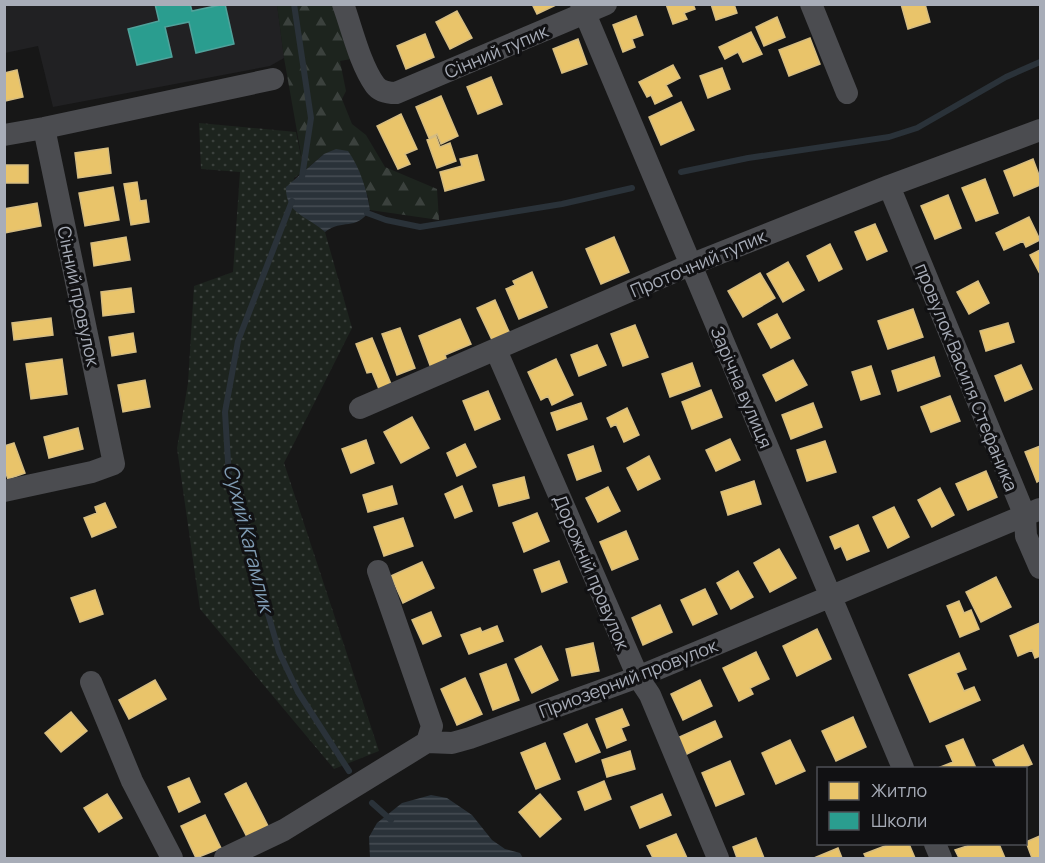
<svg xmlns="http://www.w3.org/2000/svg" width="1045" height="863" font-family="Manrope,sans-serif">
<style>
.built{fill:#212123}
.grass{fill:url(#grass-dots)}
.forest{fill:url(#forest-firs)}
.water{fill:url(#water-rules)}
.homes{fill:#e9c46a;stroke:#d6bd81;stroke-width:1.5}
.schools{fill:#2a9d8f;stroke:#50a29b;stroke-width:1.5}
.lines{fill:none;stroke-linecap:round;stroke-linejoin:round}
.stream{stroke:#2a3239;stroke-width:6}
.minor{stroke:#4b4c50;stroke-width:22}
.labels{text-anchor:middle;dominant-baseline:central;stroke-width:6;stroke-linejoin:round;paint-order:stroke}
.street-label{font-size:18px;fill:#a8adb8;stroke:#111113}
.water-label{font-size:20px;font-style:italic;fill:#7f9bb3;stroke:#111113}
</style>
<defs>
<pattern id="grass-dots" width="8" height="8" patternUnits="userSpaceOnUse" patternTransform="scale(1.5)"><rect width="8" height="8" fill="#1d241e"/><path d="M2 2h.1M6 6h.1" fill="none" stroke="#3b413d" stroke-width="1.8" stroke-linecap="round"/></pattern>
<pattern id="forest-firs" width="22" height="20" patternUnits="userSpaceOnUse" patternTransform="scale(1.5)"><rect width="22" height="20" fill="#1d241e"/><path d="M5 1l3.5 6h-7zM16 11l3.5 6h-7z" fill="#3b413d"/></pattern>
<pattern id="water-rules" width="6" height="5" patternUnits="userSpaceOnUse" patternTransform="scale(1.5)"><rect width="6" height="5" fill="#2a3239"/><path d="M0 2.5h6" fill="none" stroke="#464d54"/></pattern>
</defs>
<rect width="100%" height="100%" fill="#171717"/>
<!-- built -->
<path class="built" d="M277 4 284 58 270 66 53 107 38 46 5 53V5Z"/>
<!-- grass -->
<path class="grass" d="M199 123 296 132 304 171 294 178 290 206C301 216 314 221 325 232L352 328 284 463 379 751 334 769 200 609 177 448 188 383 194 286 233 272 240 172 201 169Z"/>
<!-- forest -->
<path class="forest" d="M277 5H343L351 59 340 61 346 91 342 99 352 124 366 135 385 167 437 189 439 220 370 210 368 196 324 154 304 171 284 58Z"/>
<!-- water -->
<path class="water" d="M336 149 348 151C360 168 367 190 370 210 355 232 343 218 325 232 308 216 285 214 286 187L324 154Z
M431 795 447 798 472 815 492 840 505 849 520 853 523 858H370L369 837 377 823 402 803Z"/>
<!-- homes -->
<path class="homes" d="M532 4H558L537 14Z
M666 4H693L695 9 684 13 687 19 673 24Z
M711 4H734L737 13 716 20Z
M901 4H925L930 22 908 29Z
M457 11 472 38 450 49 436 22Z
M636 16 643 35 632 39 635 47 623 52 613 25Z
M777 17 785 37 764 46 756 27Z
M751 32 762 54 743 62 738 52 725 59 719 47Z
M425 34 434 57 406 69 397 46Z
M810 38 820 64 789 76 779 50Z
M578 39 587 64 562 73 553 49Z
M673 65 680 78 666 85 672 96 655 104 651 95 647 97 639 82Z
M722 68 730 89 708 98 700 76Z
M17 70 23 97 5 101 4 73Z
M491 77 502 104 478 114 467 87Z
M441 96 458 136 441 144 437 134 429 138 416 107Z
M681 102 694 130 661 145 649 117Z
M401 114 417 149 405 154 410 164 398 169 377 126Z
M436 136 440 147 450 143 456 161 437 168 427 140Z
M108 148 111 173 78 178 75 153Z
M477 155 484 180 445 191 440 172 462 166 460 159Z
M1033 159 1040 178V185L1014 196 1004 171Z
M4 165H28V183H4Z
M985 179 998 213 976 221 962 188Z
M137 182 140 201 146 200 149 222 131 225 124 184Z
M113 187 119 220 85 226 79 193Z
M948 195 961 228 935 239 921 206Z
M37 203 41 226 4 233V209Z
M1029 217 1040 240 1026 247 1023 241 1004 250 996 233Z
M875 224 887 251 867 260 855 232Z
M126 237 130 260 94 266 91 243Z
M614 237 629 272 601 284 586 249Z
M830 244 842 269 819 281 807 256Z
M1040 250V274L1030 255Z
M788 262 804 290 783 302 767 274Z
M532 272 547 307 519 319 506 289 515 285 513 281Z
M760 273 775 298 743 317 728 291Z
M978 281 989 303 969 314 957 292Z
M131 288 134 312 103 316 101 292Z
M495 300 510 334 493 342 477 308Z
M913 309 923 337 888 349 878 321Z
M777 314 790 338 771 348 758 324Z
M51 318 53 335 14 340 12 323Z
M460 319 471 344 445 355 447 361 431 368 419 336Z
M1008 323 1014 342 986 351 980 331Z
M635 325 648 357 623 366 611 334Z
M400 328 415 368 397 375 382 334Z
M133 333 136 352 112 356 109 337Z
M372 338 391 384 379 389 372 372 367 373 356 344Z
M597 345 606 365 579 376 571 355Z
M934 357 940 376 898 391 892 371Z
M62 359 67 394 31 399 26 364Z
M556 359 573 395 552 405 548 396 541 400 528 372Z
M793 360 807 385 776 401 763 375Z
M692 363 700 386 670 397 662 374Z
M1021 365 1032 389 1005 401 995 376Z
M871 366 880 394 861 400 852 372Z
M145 380 150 407 123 412 118 385Z
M711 390 722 417 692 429 682 402Z
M488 391 500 419 475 430 463 401Z
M950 396 960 421 931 432 921 407Z
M581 403 587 419 557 430 551 413Z
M813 403 822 427 791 439 782 415Z
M627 408 639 435 624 442 616 424 611 427 607 418Z
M412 417 429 448 401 463 384 432Z
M78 428 83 449 49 458 44 437Z
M730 439 740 460 716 471 706 450Z
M366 440 374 463 351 473 342 449Z
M825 441 836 472 807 481 797 450Z
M14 443 25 473 8 479 4 468V446Z
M465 444 476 467 457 476 447 453Z
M593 446 601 471 577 480 568 455Z
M1040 446V480L1037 482 1025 452Z
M649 456 660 479 638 490 627 468Z
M986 471 997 497 968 510 956 484Z
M524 477 529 498 499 506 493 485Z
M754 481 761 504 728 515 721 492Z
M392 486 397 504 368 512 363 495Z
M462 486 472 511 455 518 445 494Z
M608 487 620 511 598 522 586 498Z
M940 488 954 515 932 527 918 500Z
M105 503 116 527 92 537 84 518 97 513 95 507Z
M894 507 909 537 888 548 873 517Z
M537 513 549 541 524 552 513 523Z
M403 518 413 546 384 556 374 527Z
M858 525 869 551 847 560 841 546 835 549 830 537Z
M626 531 638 559 612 570 600 542Z
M779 549 796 578 770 592 754 563Z
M559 561 567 582 542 592 534 570Z
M422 562 434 588 403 603 391 576Z
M738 571 753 597 731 609 717 583Z
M996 577 1011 607 981 622 966 592Z
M705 589 717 614 693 625 681 600Z
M95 590 103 614 80 622 71 598Z
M959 601 964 613 971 610 979 629 960 637 947 606Z
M660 605 672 632 643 645 632 618Z
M431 612 441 636 423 644 412 620Z
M1040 623V656L1035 658 1032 650 1018 656 1010 636Z
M497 626 503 641 469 654 461 635 480 628 482 632Z
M817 629 831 659 797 676 783 646Z
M593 643 599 671 572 676 566 649Z
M541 646 558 680 532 693 515 659Z
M756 652 769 679 750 688 753 694 739 701 723 668Z
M959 653 966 669 956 673 964 691 974 687 980 700 930 722 909 675Z
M506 664 519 700 493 710 480 674Z
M465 678 482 714 457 725 441 689Z
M155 680 166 699 129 719 119 700Z
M700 680 712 706 683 720 671 694Z
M622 709 629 725 621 728 626 740 607 748 596 719Z
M71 712 87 731 61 752 45 733Z
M853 717 866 747 836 761 822 731Z
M715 721 722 737 685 755 677 738Z
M587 724 600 752 576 762 564 734Z
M963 739 976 768H938L953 762 946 746Z
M790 740 805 771 776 784 762 753Z
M545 743 560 779 536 789 521 753Z
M1023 745 1032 764 1022 768H997L993 760Z
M630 751 635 769 607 777 602 760Z
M730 761 744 794 716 806 702 773Z
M189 778 200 802 179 812 168 787Z
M604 781 611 799 585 810 578 792Z
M246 783 269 828 248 839 225 794Z
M107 794 122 818 99 832 84 808Z
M540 794 561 819 540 837 519 812Z
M662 794 671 815 640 828 631 807Z
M205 815 221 848 196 858 181 826Z
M676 834 687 858H653L647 846Z
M1040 836V858H1032L1026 842Z
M756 838 764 858H737L733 847Z
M890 844H909L915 858H866L864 854Z
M973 844H999L1005 858H959L955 850Z
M838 848 842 858H814Z"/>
<!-- schools -->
<path class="schools" d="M155 4H190L192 11 225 4 234 44 196 53 189 22 165 27 172 57 137 65 128 29 159 21Z"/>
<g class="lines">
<!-- stream -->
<path class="stream" d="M294 4 311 118 302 177
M681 172 748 158 889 137 917 128 1006 77 1040 62
M292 201 238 341 225 412 229 478 279 652 298 692 349 771
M367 213 386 220 420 227 562 204 632 188
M372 803 391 820"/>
<!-- minor -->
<path class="minor" d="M343 4C352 29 360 64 375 85 380 92 388 93 396 93L606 4
M581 4 903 768
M811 4 847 93
M4 135 44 128 273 79
M889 186 1025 516 1026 536 1040 568
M496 350 638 677 650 695 718 858
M360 408 690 265 889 186 1040 130
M4 491 92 472 114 464 44 128
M378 571 432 726 427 742
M91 682 132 781 172 858
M935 844 941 858
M225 858 284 830 427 742 452 743 470 738 638 677 1040 509"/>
</g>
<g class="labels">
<!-- street labels -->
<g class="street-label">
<text transform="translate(496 51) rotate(-23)">Сінний тупик</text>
<text transform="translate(698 263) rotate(-23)">Проточний тупик</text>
<text transform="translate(79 296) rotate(78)">Сінний провулок</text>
<text transform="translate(967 377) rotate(68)">провулок Василя Стефаника</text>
<text transform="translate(742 387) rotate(67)">Зарічна вулиця</text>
<text transform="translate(592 572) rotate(67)">Дорожній провулок</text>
<text transform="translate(628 678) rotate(-21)">Приозерний провулок</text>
</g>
<!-- water labels -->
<g class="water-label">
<text transform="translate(249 538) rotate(76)">Сухий Кагамлик</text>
</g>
</g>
<!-- border -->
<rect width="1045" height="863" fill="none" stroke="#a8adb8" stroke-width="12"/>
<!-- legend -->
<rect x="817" y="767" width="210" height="78" fill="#111113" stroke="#4d4f55" stroke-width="1.5"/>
<rect x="829" y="782" width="30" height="18" fill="#e9c46a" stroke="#4d4f55" stroke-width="1.5"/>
<text x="871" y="797" font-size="18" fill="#a8adb8">Житло</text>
<rect x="829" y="812" width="30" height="18" fill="#2a9d8f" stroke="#4d4f55" stroke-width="1.5"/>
<text x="871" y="827" font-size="18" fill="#a8adb8">Школи</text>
</svg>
